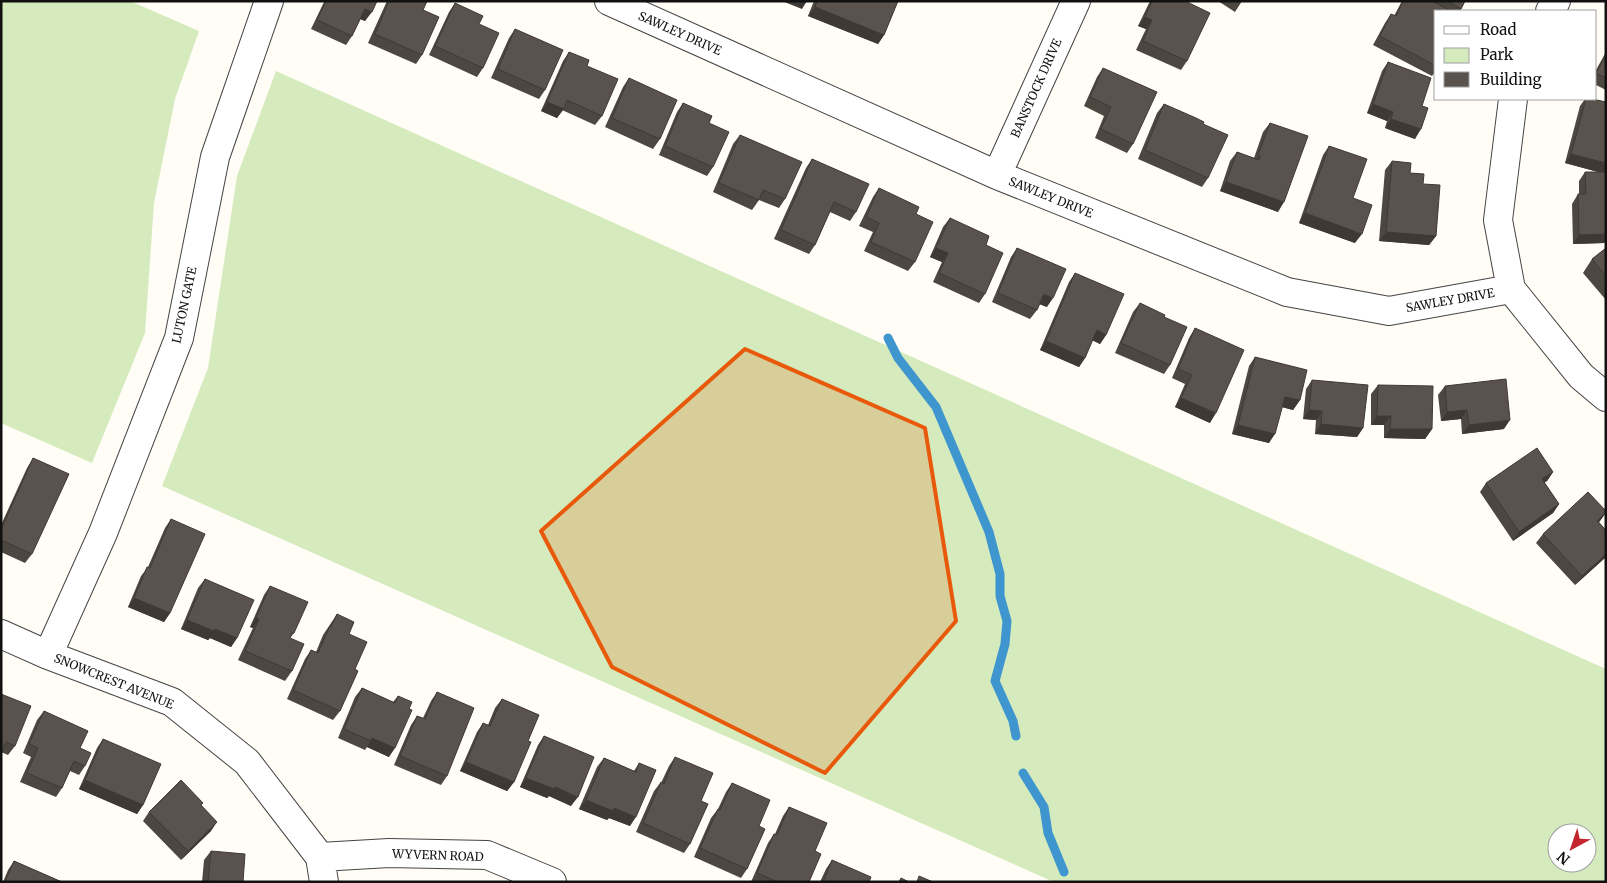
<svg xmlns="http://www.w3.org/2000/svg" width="1607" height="883" font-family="Merriweather,serif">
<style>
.green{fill:#d5ebbd;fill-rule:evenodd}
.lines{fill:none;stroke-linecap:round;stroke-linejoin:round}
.stream{stroke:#3f96cf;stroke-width:9}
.minor-casing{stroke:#444;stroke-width:30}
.minor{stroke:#fff;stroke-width:28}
.wall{fill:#4d4742}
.shaded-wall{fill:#3f3936}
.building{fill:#5a524d;stroke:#3f3936}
.marked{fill:#e8590c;fill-opacity:0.2;stroke:#e8590c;stroke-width:4;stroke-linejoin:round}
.labels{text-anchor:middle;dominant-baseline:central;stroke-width:5;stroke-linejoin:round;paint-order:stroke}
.street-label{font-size:12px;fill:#111;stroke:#fff}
</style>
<rect width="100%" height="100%" fill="#fffdf5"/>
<!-- green -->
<path class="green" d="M1 1H130L199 31 175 99 154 203 145 333 92 463 1 423Z
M276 71 1606 669V882H1054L162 486 208 368 237 176ZM1557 833H1587V863H1557Z"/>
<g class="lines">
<!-- stream -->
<path class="stream" d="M888 338 898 358 936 407 989 532 1000 574V596L1007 621 1005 644 995 681 1013 721 1016 736
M1023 773 1044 807 1048 833 1064 872"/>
<!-- minor casing -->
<g class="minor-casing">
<path id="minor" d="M609 1 997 175 1287 292 1389 311 1511 289
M1550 11 1556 1
M1513 99 1498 220 1511 289 1581 376 1606 397
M997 175 1076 1
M1 634 48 655 172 702 247 762 320 857 324 882
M48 655 103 533 179 338 215 157 269 1
M320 857 389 853 487 855 552 882"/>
</g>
<!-- minor -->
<use href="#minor" class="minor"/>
</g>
<!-- wall -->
<path class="wall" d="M322 1H377L365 21 360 19 352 36 346 45 311 29 324 2Z
M387 1H427L423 10 422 55 416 64 368 43Z
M814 1H898L884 35 878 44 808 16Z
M1150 1H1188L1187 2V61L1181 70 1136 50 1146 29 1138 26Z
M1218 1H1242L1235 12Z
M1402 1H1465L1460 11H1436V71L1432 76 1373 45 1385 23 1391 14 1394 16Z
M455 3 479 24 483 68 477 77 429 55 449 12Z
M515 29 545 90 539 99 491 78 509 38Z
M569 52 602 116 595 125 562 110 557 118 541 111 563 61Z
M1606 52V90L1596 85V70Z
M1388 62 1422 106 1415 139 1385 128 1387 121 1367 113 1382 71Z
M1103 68 1133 144 1127 153 1095 138 1104 116 1084 106 1097 77Z
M629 78 660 139 653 149 605 127 623 87Z
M1585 99H1592L1606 102V241L1604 243 1573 244 1572 204 1578 194H1579V181L1585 172H1599L1565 163 1580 106Z
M683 103 709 123 713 167 707 176 659 155 677 112Z
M1164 104 1203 124 1208 178 1202 187 1138 159 1157 113Z
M1270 123 1278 212 1220 191 1230 161 1237 152 1254 158 1263 132Z
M740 135 785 199 779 208 759 200 752 210 713 192 733 144Z
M1329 146 1353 198 1355 243 1299 223 1323 155Z
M812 159 856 212 850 221 830 212 815 245 809 254 774 239 806 168Z
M1392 161 1410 173 1423 184 1436 236 1429 245 1379 241 1385 170Z
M879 188 916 214 915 262 908 271 864 251 873 232 859 226 873 197Z
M950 218 986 245 985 294 979 303 933 282 942 262 930 257 943 227Z
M1017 248 1047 307 1039 304 1037 310 1030 319 992 302 1011 257Z
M1606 248V300L1583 273 1592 259Z
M1075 273 1106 335 1100 344 1092 340 1085 358 1079 367 1040 350 1069 282Z
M1140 303 1164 317 1170 365 1164 374 1115 353 1133 312Z
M1195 328 1210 423 1175 407 1185 384 1172 378 1189 338Z
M1255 357 1300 400 1293 410 1282 407 1269 443 1232 434 1249 366Z
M1312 380 1363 428 1357 437 1315 434 1316 420 1303 419 1306 389Z
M1378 385 1432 429 1425 439 1384 438V425H1371V394Z
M1445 386 1504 429 1462 434 1461 419 1441 421 1438 395Z
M33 458 32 554 25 563 1 552V525L27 468Z
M1553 472 1547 481 1544 482 1559 504 1553 513 1513 541 1480 492 1486 483Z
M1606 513 1599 522 1606 530V557L1575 585 1536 543 1543 534Z
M171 519 170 613 164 622 128 607 141 576 148 567 165 528Z
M205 579 237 638 231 647 210 638 208 640 181 629 198 588Z
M270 586 294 633 290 638 292 671 285 681 238 660 253 628 250 627 264 595Z
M337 614 349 634 355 669 340 711 333 720 287 699 305 659 311 650 316 652 323 635Z
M362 688 393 702 398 696 389 757 367 747 365 750 338 738 355 697Z
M437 692 447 776 441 785 394 765 411 725 417 716 423 718 431 701Z
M1 694 15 746 8 755 1 752Z
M502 699 528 741 514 782 507 791 460 771 477 732 483 723 488 725 495 708Z
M44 711 80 748 85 766 79 775 70 771 62 788 56 797 20 782 31 757 23 753 37 720Z
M544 736 571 806 549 796 547 798 520 787 538 745Z
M103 739 143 805 137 814 79 789 97 748Z
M675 757 701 801 690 844 684 853 636 832 654 791 661 782V783L669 766Z
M604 758 634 771 639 763 630 826 609 818 607 820 579 809 597 767Z
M732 783 759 826 747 869 741 878 694 857 711 818 718 809 726 792Z
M203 803 201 805 211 831 181 860 143 821 149 812Z
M789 807 815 851 809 882H751L768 843 774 834H775L783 816Z
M211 851 243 882H202L204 860Z
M832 860 869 882H820L826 869Z
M14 861 62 882H3L8 870Z"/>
<!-- shaded-wall -->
<path class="shaded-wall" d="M782 1H807L802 9Z
M815 7 884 35 878 44 808 16Z
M365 9 372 12 365 21 358 18Z
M1145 17 1152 20 1146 29 1138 26Z
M547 102 564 109 557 118 541 111Z
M1373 104 1393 112 1387 121 1367 113Z
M1391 119 1421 129 1415 139 1385 128Z
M1571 154 1606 163V172L1605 174 1565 163Z
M1226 182 1284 202 1278 212 1220 191Z
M1305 213 1362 234 1355 243 1299 223Z
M1386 232 1436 236 1429 245 1379 241Z
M1606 234V241L1604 243 1573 244 1579 235Z
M936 248 948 253 942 262 930 257Z
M1044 294 1053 298 1047 307 1037 303Z
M1097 330 1106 335 1100 344 1090 339Z
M1046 341 1085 358 1079 367 1040 350Z
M1285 397 1300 400 1293 410 1278 406Z
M1181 398 1216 413 1210 423 1175 407Z
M1309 410 1322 411 1316 420 1303 419Z
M1467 410 1461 419 1441 421 1447 412Z
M1377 416H1391L1384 425H1371Z
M1510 420 1504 429 1462 434 1469 425Z
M1321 424 1363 428 1357 437 1315 434Z
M1238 425 1275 434 1269 443 1232 434Z
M1390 429H1432L1425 439 1384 438Z
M1553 472 1547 481 1536 488 1542 479Z
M1559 504 1553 513 1513 541 1519 532Z
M1606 512 1600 521 1591 530 1597 521Z
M1606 554V557L1575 585 1582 576Z
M134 598 170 613 164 622 128 607Z
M256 618 259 619 253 628 250 627Z
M187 620 215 629 237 638 231 647 210 638 208 640 181 629Z
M372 738 395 748 389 757 367 747Z
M466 762 514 782 507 791 460 771Z
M526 778 555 787 578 797 571 806 549 796 547 798 520 787Z
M85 780 143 805 137 814 79 789Z
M586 800 614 808 636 817 630 826 609 818 607 820 579 809Z
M217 822 211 831 181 860 188 851Z"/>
<!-- building -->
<path class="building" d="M326 1H377L372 12 365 9 352 36 317 20Z
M389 1H427L423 10 439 17 422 55 375 34Z
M817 1H898L884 35 815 7Z
M1152 1H1185L1210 13 1187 61 1143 41 1152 20 1145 17Z
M1403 1H1432L1451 11H1436V66L1380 36 1391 14 1396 16Z
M1447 1H1465L1461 9Z
M455 3 483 16 479 24 499 33 483 68 435 46Z
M515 29 563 50 545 90 498 69Z
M569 52 589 60 587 66 618 79 602 116 567 100 564 109 547 102Z
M1606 54V78L1596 73Z
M1388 62 1431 78 1422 106 1428 108 1421 129 1391 119 1393 112 1373 104Z
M1103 68 1157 92 1133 144 1101 129 1111 107 1090 97Z
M629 78 677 100 660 139 612 118Z
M1586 99H1592L1606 102V163L1571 154Z
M683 103 712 116 709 123 729 132 713 167 665 146Z
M1164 104 1196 118 1204 122 1203 124 1228 135 1208 178 1145 150Z
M1270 123 1308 136 1284 202 1226 182 1237 152 1259 160 1260 156 1258 155Z
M740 135 802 162 785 199 763 190 759 200 719 183Z
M1329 146 1367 159 1353 198 1372 205 1362 234 1305 213Z
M812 159 869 184 856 212 834 202 815 245 781 230Z
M1392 161 1411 163 1410 173 1424 174 1423 184 1440 185 1436 236 1386 232Z
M1585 172H1606V234L1579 235 1578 194H1586Z
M879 188 919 207 916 214 933 222 915 262 871 242 879 223 866 217Z
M950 218 989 236 986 245 1003 253 985 294 939 273 948 253 936 248Z
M1017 248 1066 269 1053 298 1044 294 1037 310 998 293Z
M1606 248V276L1592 259Z
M1075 273 1124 294 1106 335 1097 330 1085 358 1046 341Z
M1140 303 1165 315 1164 317 1187 327 1170 365 1121 343Z
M1195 328 1244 350 1216 413 1181 398 1192 375 1178 369Z
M1255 357 1307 370 1300 400 1285 397 1275 434 1238 425Z
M1506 379 1510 420 1469 425 1467 410 1447 412 1445 386Z
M1312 380 1368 385 1363 428 1321 424 1322 411 1309 410Z
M1378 385 1433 386 1432 429H1390L1391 416H1377Z
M1537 448 1553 472 1542 479 1559 504 1519 532 1486 483Z
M33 458 69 474 32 554 1 540V530Z
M1588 492 1606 511V512L1597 521 1606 530V554L1582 576 1543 534Z
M171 519 205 534 170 613 134 598 147 567 150 568Z
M205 579 254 600 237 638 215 629 214 631 187 620Z
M270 586 308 602 294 633H292L290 638 304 644 292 671 245 651 259 619 256 618Z
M337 614 354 622 349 634 367 642 355 669 358 671 340 711 293 690 311 650 318 653 330 626 331 627Z
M362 688 395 703 398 696 412 702 409 709 412 710 395 748 372 738 371 741 344 729Z
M437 692 474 708 447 776 400 756 417 716 425 719Z
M1 694 31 706 15 746 6 742 1 752Z
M502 699 539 715 528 741 531 742 514 782 466 762 483 723 490 726Z
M44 711 88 731 80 748 91 753 85 766 74 761 62 788 27 773 38 748 29 744Z
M544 736 594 757 578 797 555 787 554 789 526 778Z
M103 739 161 764 143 805 85 780Z
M675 757 713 773 701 801 708 804 690 844 643 823 661 782 664 784Z
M604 758 636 772 639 763 656 770 636 817 614 808 613 811 586 800Z
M181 780 203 803 201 805 217 822 188 851 149 812Z
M732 783 770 800 759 826 765 829 747 869 700 848 718 809 720 810Z
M789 807 827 823 815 851 821 854 809 882H778L757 873 774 834 777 835Z
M211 851 245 854 243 882H208Z
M832 860 871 877 869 882H823Z
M14 861 62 882H5Z
M919 876 933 882H917Z
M901 878 909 882H899Z"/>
<!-- marked area -->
<path class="marked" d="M745 349 925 428 956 621 825 773 612 667 541 531Z"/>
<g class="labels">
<!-- street labels -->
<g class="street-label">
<text transform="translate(680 33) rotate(24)">SAWLEY DRIVE</text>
<text transform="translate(1036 88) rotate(-66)">BANSTOCK DRIVE</text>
<text transform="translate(1051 197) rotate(22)">SAWLEY DRIVE</text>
<text transform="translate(1450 300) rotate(-10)">SAWLEY DRIVE</text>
<text transform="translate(184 305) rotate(-78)">LUTON GATE</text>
<text transform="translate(114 681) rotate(22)">SNOWCREST AVENUE</text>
<text transform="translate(438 855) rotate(2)">WYVERN ROAD</text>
</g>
</g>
<!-- border -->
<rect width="1607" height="883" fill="none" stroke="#111111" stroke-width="5"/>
<!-- legend -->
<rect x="1434" y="10" width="162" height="90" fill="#ffffff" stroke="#a0a0a0"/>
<rect x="1444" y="26" width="25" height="8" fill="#ffffff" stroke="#a0a0a0"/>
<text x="1480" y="35" font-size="15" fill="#111111">Road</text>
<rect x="1444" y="48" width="25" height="15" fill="#d5ebbd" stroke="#a0a0a0"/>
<text x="1480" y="60" font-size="15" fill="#111111">Park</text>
<rect x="1444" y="72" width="25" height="15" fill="#5a524d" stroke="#a0a0a0"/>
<text x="1480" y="85" font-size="15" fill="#111111">Building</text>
<!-- north arrow -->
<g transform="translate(1572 848) rotate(220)"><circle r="24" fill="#ffffff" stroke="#a0a0a0"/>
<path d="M0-4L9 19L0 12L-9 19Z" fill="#c4262e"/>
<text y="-8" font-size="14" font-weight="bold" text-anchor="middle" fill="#111111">N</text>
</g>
</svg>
